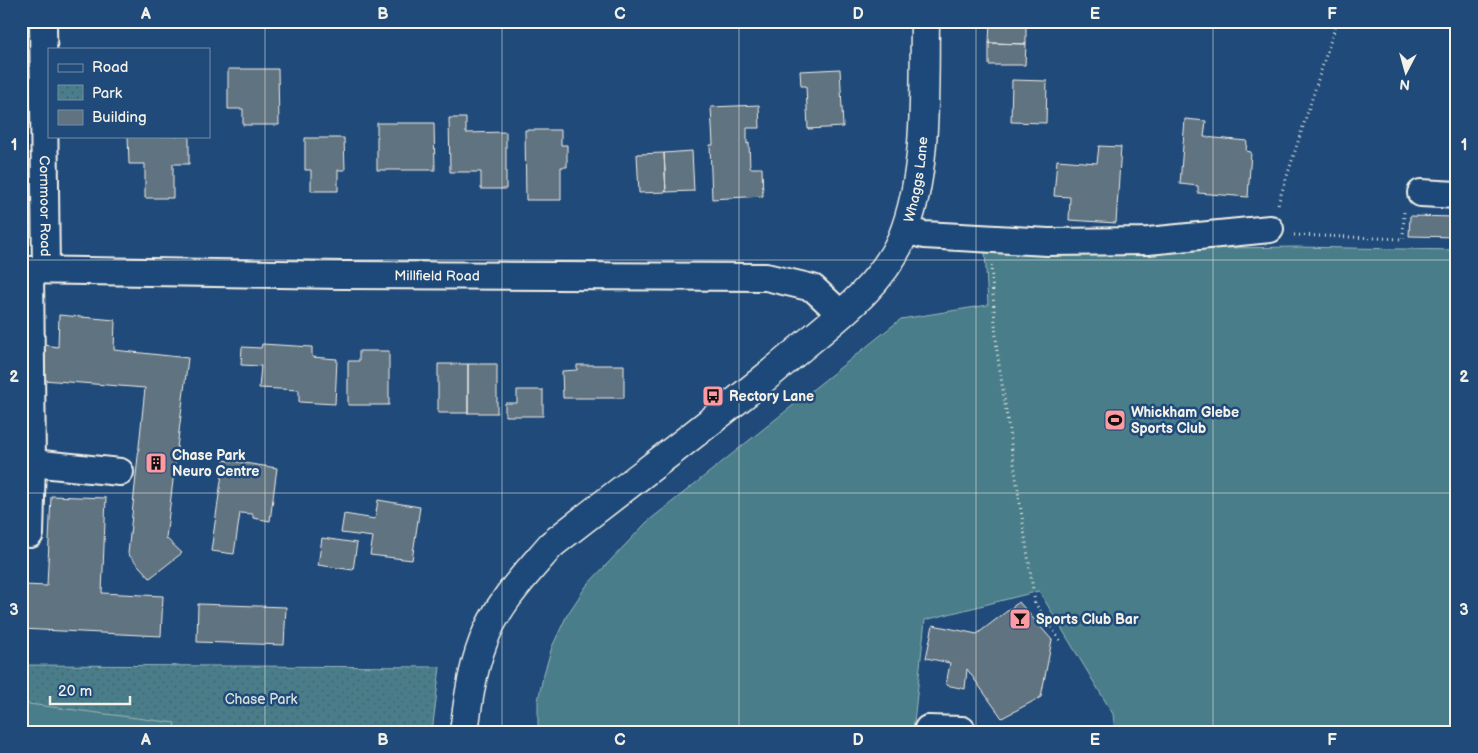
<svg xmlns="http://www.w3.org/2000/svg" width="1478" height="753" font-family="'Balsamiq Sans',sans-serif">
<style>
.park{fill:url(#park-dots);stroke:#9eb7b9}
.pitch{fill:#497d8a;stroke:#9eb7b9}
.building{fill:#617381;stroke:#f4f1e8}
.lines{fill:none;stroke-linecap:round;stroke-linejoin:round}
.minor-casing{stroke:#f4f1e8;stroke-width:30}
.major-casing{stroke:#f4f1e8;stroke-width:31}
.path{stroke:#f4f1e8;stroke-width:3;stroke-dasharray:1 4;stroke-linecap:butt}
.minor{stroke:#1f4a7a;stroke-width:26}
.major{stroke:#1f4a7a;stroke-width:28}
.grid{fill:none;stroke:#f4f1e8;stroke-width:1;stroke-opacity:0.55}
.labels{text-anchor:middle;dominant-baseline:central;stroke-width:5;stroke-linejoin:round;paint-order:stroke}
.street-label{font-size:14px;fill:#f4f1e8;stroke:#1f4a7a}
.poi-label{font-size:14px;font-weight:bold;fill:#f4f1e8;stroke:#1f4a7a;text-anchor:start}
.park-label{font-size:14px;fill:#dae0da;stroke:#1f4a7a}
.neatline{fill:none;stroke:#f4f1e8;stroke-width:2}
.grid-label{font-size:16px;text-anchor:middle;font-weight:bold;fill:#f4f1e8}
</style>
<defs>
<pattern id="park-dots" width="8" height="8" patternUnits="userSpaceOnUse" patternTransform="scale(1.25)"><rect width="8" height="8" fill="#497d8a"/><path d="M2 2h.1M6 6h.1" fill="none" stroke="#49656b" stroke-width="1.8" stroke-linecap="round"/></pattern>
</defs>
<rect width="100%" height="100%" fill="#1f4a7a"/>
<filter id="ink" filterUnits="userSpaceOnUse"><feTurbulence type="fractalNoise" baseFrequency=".02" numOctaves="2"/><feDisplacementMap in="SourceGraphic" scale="10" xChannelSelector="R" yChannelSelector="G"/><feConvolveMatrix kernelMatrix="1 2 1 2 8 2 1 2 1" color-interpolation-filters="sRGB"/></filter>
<g filter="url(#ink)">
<!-- park -->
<path class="park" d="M21 665 440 667 432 732H21Z"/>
<!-- pitch -->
<path class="pitch" d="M1297 247 1457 250V732H1115L1113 714 1039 591 925 620 913 732H538V701L543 677 552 647 567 615 587 585 647 522 901 319 988 305 985 251Z
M21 703 175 723 173 732H21Z"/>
<!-- building -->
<path class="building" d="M129 21H160V26H129Z
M990 21 1026 22V44L989 43Z
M989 43 1026 44 1025 65H989Z
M228 69H278L279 125H243V109H228Z
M840 69 843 127 808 129 806 86H801L800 71Z
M1012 80 1047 81 1046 123 1011 122Z
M759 105 760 128H747V144L749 143 750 168H762L763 196 712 199 710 145H713L711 107Z
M449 118H466V133L506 132V189H481V172H450Z
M1185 119 1206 121 1204 137 1247 141 1246 151 1251 152 1248 197 1198 193V186L1180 184Z
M377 123H434L435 170H377Z
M525 130H561V145H567V167H561V200H526Z
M128 136H189V164H173V198H145V164H129Z
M305 138H344L345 170H338V191H311V170H305Z
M1099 146 1121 147 1116 223 1069 220 1070 197 1054 196 1057 160 1097 163Z
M692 151 694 191 666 192 664 153Z
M664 153 666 192 639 193 637 154Z
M1410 216 1457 217V237L1409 236Z
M59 315 115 320 114 350 188 358 166 538 182 553 150 578 128 554 145 388 43 380 44 345 58 347Z
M262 344 312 347V357L337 359 335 404 299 402V390L259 388 261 366 241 365 242 347 261 348Z
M359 351H389V405H348V361H359Z
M438 364H468V413H438Z
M468 364H497V413H468Z
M577 365H624V398H563L562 371 577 370Z
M517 390H543V416H505V403H517Z
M224 460 277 468 270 521 253 518V514L240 513 234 554 211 551Z
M51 496 106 498 102 593 163 596 161 636 21 629 24 585 47 586Z
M378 500 420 507 412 560 370 555 373 537 341 533 344 514 375 519Z
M322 538 357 543 353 570 318 565Z
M1019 602 1052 640 1041 697 1002 718 967 669 965 689 946 685 950 663 926 658 933 625 977 634Z
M198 604 286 607 284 645 197 642Z"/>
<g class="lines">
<!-- minor casing -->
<g class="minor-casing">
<g id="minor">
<path id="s1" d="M43 21 46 270"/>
<path d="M1421 193 1457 195"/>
<path d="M905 230 924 235 1048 242 1148 241 1270 229"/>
<path id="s2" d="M21 270 342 275 766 277 813 288 841 314"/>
<path d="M30 270 32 463 120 472"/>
<path d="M30 534 32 463"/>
<path d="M928 729 962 730"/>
</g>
</g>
<!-- major casing -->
<g class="major-casing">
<g id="major">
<path id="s3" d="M464 732C468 701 472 671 483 642 496 605 526 574 551 545 632 481 716 420 795 353 834 320 881 287 902 238 928 174 924 90 925 21"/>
</g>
</g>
<!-- path -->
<path class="path" d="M1278 204 1337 21
M1294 235 1403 239 1404 212
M991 265 997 351 1035 603 1062 643
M21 566 23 558"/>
<!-- minor -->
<use href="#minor" class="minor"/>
<!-- major -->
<use href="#major" class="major"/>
</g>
</g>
<!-- grid -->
<path class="grid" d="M265 21V732M502 21V732M739 21V732M976 21V732M1213 21V732M21 260H1457M21 493H1457"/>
<!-- icons -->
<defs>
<g id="bus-square" transform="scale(1.125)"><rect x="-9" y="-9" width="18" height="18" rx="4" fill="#ff9aa2" stroke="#1f4a7a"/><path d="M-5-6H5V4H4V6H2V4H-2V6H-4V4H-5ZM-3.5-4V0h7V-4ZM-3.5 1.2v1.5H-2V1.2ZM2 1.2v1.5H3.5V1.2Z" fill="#111"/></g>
<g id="stadium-square" transform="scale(1.125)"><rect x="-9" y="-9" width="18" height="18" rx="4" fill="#ff9aa2" stroke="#1f4a7a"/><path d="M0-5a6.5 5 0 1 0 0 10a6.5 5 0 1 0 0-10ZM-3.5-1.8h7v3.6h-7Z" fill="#111"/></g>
<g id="building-square" transform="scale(1.125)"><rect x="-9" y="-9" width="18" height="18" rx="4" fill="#ff9aa2" stroke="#1f4a7a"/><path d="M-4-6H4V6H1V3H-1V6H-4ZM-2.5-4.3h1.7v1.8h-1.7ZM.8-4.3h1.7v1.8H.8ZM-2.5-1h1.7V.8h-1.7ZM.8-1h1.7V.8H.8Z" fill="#111"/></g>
<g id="bar-square" transform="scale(1.125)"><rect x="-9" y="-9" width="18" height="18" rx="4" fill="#ff9aa2" stroke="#1f4a7a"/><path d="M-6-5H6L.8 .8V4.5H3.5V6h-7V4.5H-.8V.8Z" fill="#111"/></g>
</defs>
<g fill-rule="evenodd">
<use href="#bus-square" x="713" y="396"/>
<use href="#stadium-square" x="1115" y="420"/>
<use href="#building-square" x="156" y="463"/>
<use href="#bar-square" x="1020" y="619"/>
</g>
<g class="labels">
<!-- street labels -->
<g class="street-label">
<text stroke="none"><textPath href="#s3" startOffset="741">Whaggs Lane</textPath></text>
<text stroke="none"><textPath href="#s1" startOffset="185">Cornmoor Road</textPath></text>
<text stroke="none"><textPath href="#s2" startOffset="416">Millfield Road</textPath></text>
</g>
<!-- poi labels -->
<g class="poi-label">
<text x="729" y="396">Rectory Lane</text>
<text x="1131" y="412">Whickham Glebe<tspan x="1131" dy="16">Sports Club</tspan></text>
<text x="172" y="455">Chase Park<tspan x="172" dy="16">Neuro Centre</tspan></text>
<text x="1036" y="619">Sports Club Bar</text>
</g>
<!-- park labels -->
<g class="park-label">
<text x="261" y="699">Chase Park</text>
</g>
</g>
<!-- margin -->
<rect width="1478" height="753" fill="none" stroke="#1f4a7a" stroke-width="55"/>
<!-- legend -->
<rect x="48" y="48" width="162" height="90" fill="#1f4a7a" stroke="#748da6"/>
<rect x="58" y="64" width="25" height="8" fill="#1f4a7a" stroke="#748da6"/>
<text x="92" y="72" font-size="15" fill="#f4f1e8">Road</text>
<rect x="58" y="85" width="25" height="15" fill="url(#park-dots)" stroke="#748da6"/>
<text x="92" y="98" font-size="15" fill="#f4f1e8">Park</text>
<rect x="58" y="110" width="25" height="15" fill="#617381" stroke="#748da6"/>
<text x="92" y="122" font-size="15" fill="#f4f1e8">Building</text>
<!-- north arrow -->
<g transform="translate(1406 72) rotate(186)" stroke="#1f4a7a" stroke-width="4" paint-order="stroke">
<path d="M0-4L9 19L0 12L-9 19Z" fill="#f4f1e8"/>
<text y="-8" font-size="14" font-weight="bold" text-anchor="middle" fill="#f4f1e8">N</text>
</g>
<!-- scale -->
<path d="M50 696v8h80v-8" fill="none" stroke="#f4f1e8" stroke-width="2.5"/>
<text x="58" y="696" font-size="15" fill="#f4f1e8" stroke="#1f4a7a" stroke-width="4" paint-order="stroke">20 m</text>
<rect x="28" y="28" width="1422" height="698" class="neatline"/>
<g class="grid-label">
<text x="146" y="19">A</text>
<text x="383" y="19">B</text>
<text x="620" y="19">C</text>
<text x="858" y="19">D</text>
<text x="1095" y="19">E</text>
<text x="1332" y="19">F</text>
<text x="14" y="150">1</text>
<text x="1464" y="150">1</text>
<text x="14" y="382">2</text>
<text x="1464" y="382">2</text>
<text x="14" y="615">3</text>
<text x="1464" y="615">3</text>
<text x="146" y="745">A</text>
<text x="383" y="745">B</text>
<text x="620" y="745">C</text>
<text x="858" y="745">D</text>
<text x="1095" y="745">E</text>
<text x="1332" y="745">F</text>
</g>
</svg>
